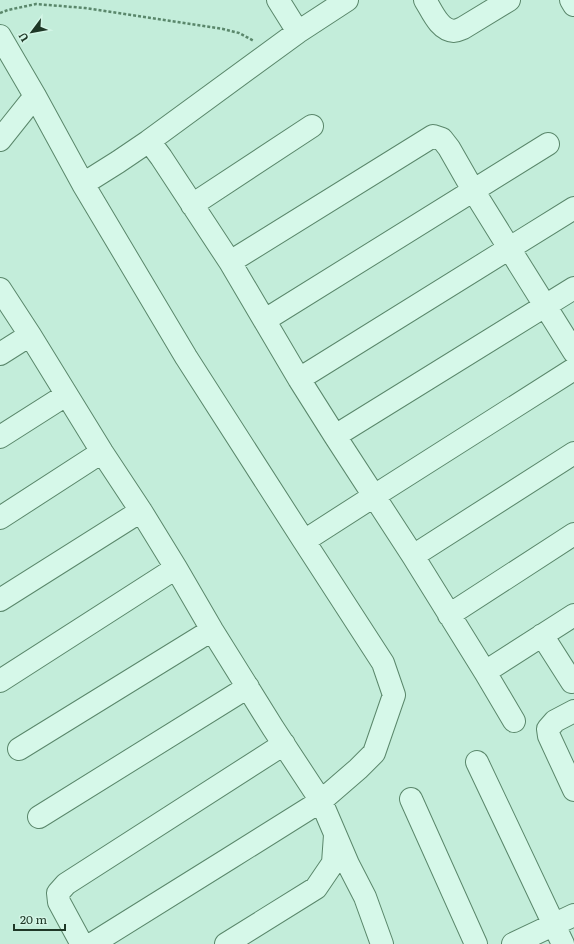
<svg xmlns="http://www.w3.org/2000/svg" width="574" height="944" font-family="Literata,serif">
<style>
.lines{fill:none;stroke-linecap:round;stroke-linejoin:round}
.minor-casing{stroke:#5a876b;stroke-width:24}
.path{stroke:#5a876b;stroke-width:2.5;stroke-dasharray:3 2;stroke-linecap:butt}
.minor{stroke:#d6f8e9;stroke-width:22}
</style>
<rect width="100%" height="100%" fill="#c3edda"/>
<g class="lines">
<!-- minor casing -->
<g class="minor-casing">
<path id="minor" d="M278 0 298 32
M425 0C432 11 439 30 454 31 457 31 460 29 463 28L509 0
M571 0 574 5
M0 36 35 96 83 184 186 357 304 541 374 496 574 369
M0 140 35 96
M149 141 298 32 347 0
M83 184 118 162 149 141 161 157 230 262 299 379 335 436 413 556 485 672 574 615
M192 205 312 126
M230 262 433 136 442 139 449 148 473 190 509 248 574 352
M0 289 30 335 102 452 141 511 176 568 212 630 273 728 321 801 348 864 365 897 382 944
M265 320 548 144
M0 354 30 335
M299 379 574 208
M335 436 574 288
M0 437 66 395
M0 518 102 452
M413 556 574 453
M0 600 141 511
M449 615 574 534
M542 635 572 682
M485 672 514 721
M0 681 176 568
M574 711 555 721 548 729 549 736 574 790
M19 749 212 630
M477 762 563 944
M411 799 476 944
M39 817 248 687
M83 944 79 939 59 902 58 893 66 884 284 744
M92 944 230 858 321 801 358 769 374 753 394 695 383 663 304 541
M226 944 316 888 333 863 335 835
M513 944 574 915"/>
</g>
<!-- path -->
<path class="path" d="M0 13 8 10 36 4 85 8 223 29 239 33 254 41"/>
<!-- minor -->
<use href="#minor" class="minor"/>
</g>
<!-- north arrow -->
<g transform="translate(32 32) rotate(238)" stroke="#d3f5e6" stroke-width="3" paint-order="stroke">
<path d="M0-3L7 15L0 10L-7 15Z" fill="#1e3726"/>
<text y="-6" font-size="11" font-weight="bold" text-anchor="middle" fill="#1e3726">U</text>
</g>
<!-- scale -->
<path d="M14 924v6h51v-6" fill="none" stroke="#1e3726" stroke-width="2"/>
<text x="20" y="924" font-size="12" fill="#1e3726" stroke="#d3f5e6" stroke-width="3" paint-order="stroke">20 m</text>
</svg>
